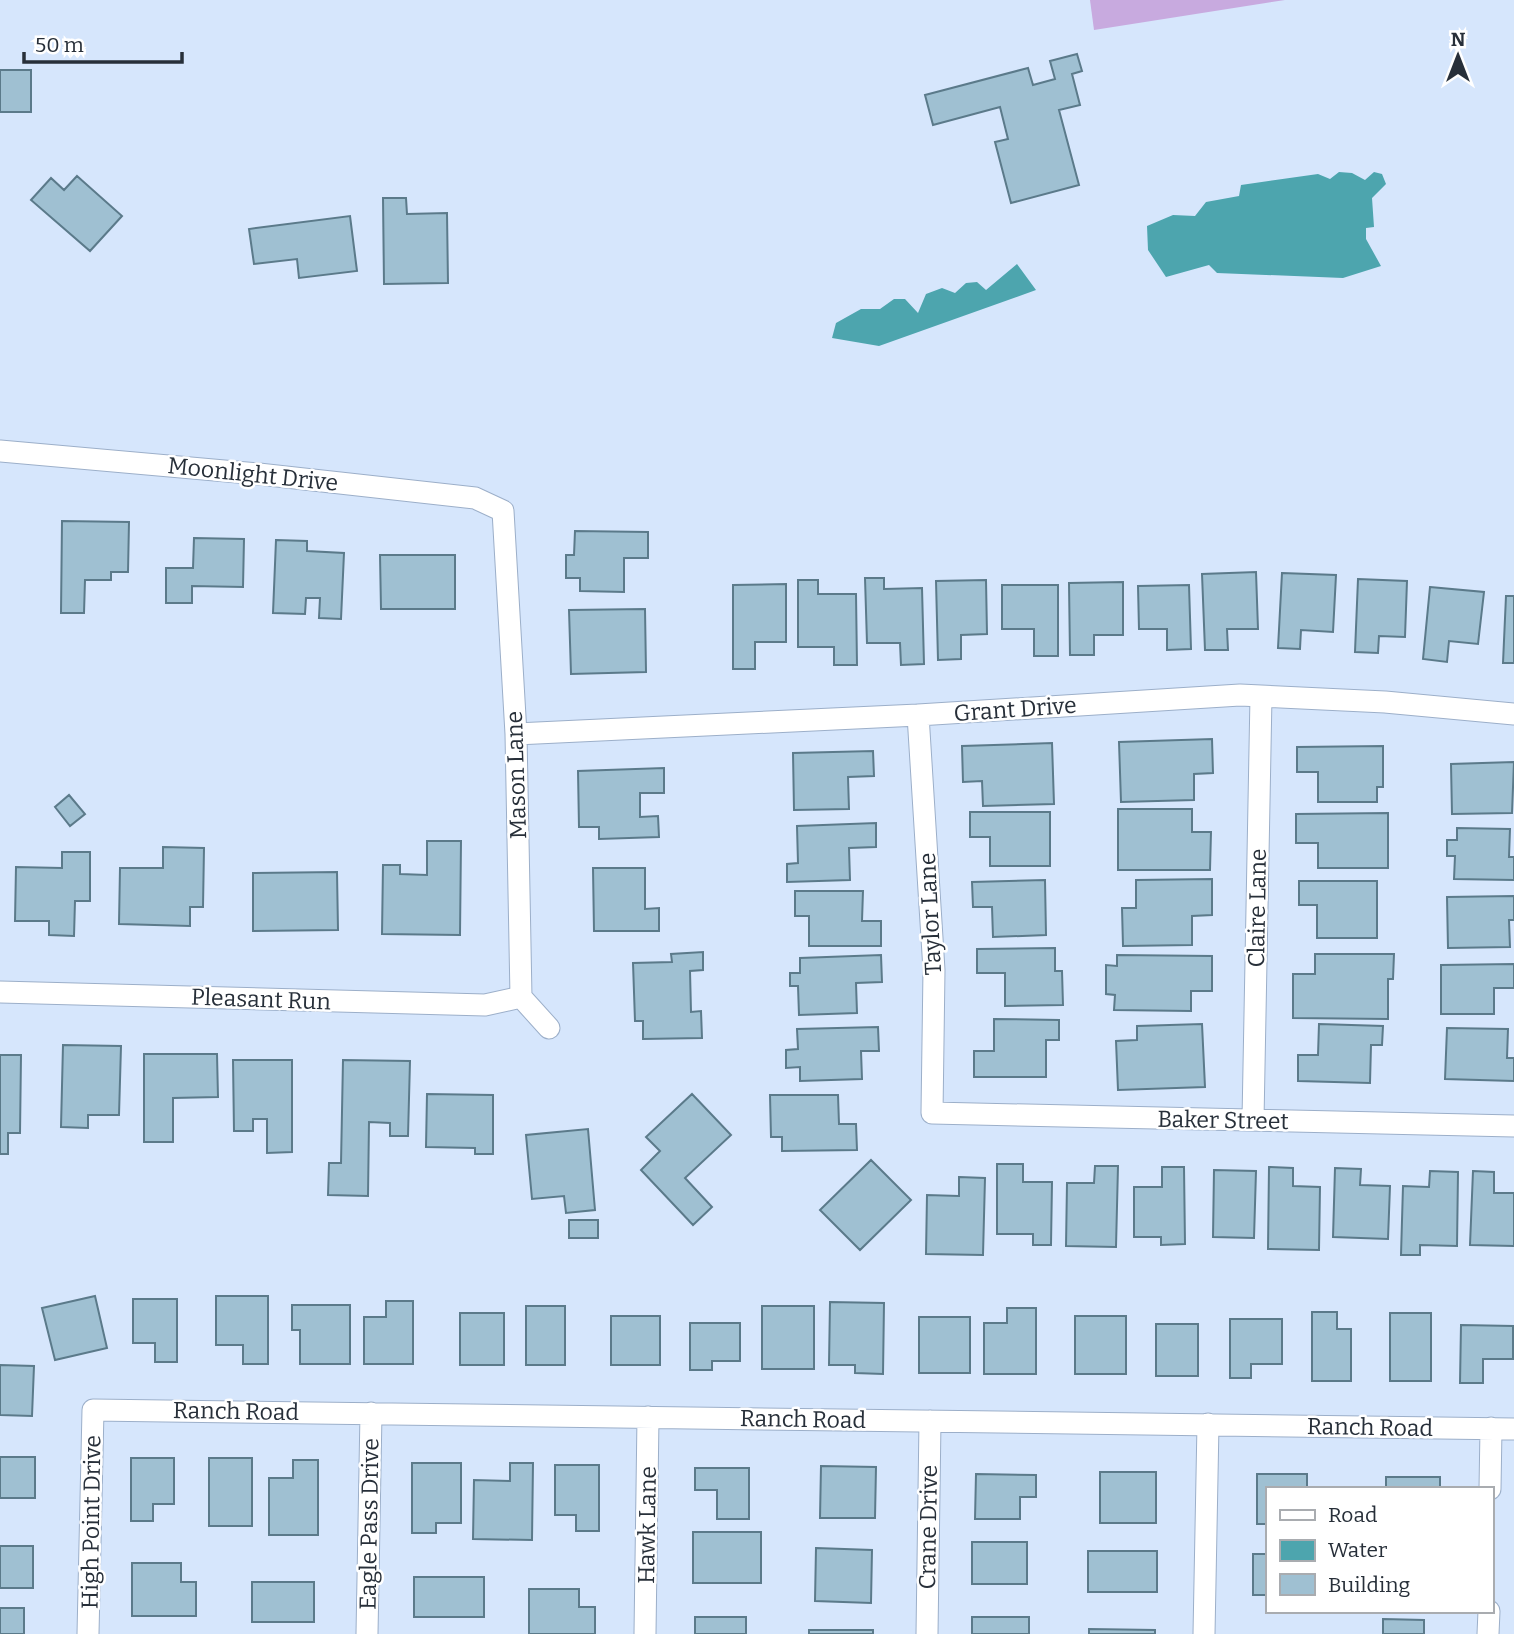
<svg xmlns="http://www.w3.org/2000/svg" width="1514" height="1634" font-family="Bitter,serif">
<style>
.green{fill:#c8aadf}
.water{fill:#4da5ae}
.building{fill:#9fc0d2;stroke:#5b7a8a;stroke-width:2}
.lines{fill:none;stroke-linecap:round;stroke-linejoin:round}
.minor-casing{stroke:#9cafc9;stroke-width:23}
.minor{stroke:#fff;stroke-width:21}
.labels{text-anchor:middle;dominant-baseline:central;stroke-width:5;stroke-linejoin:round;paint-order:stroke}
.street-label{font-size:23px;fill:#272f39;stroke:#fff}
</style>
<rect width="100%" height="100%" fill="#d6e6fc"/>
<!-- green -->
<path class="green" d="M1090 0H1285L1094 30Z"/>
<!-- water -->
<path class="water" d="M1339 172 1352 173 1365 180 1374 172 1382 174 1386 184 1372 198 1374 227 1366 228V239L1381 266 1343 278 1217 273 1209 265 1166 277 1148 250 1147 226 1173 215 1195 216 1206 202 1239 196 1241 185 1318 174 1330 179Z
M1017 264 1036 290 879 346 832 338 836 323 861 309H880L894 299H905L918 313 926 294 942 288 955 293 966 283 977 282 986 290Z"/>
<!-- building -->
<path class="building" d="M1077 54 1082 71 1072 74 1080 105 1059 110 1079 185 1011 203 995 142 1008 139 1000 107 933 125 925 95 1028 68 1033 85 1055 79 1050 61Z
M0 70H31V112H0Z
M77 176 122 216 90 251 31 200 51 178 64 190Z
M383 198H406L407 214 447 213 448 283 384 284Z
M350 216 357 271 299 278 297 259 254 264 249 229Z
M62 521 129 522 128 572H111V580H85L84 613H61Z
M575 531 648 532V558H624V592L580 591V578H566V555H574Z
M194 538 244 539 243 587 192 586V603H166V568H193Z
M276 540 307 541V551L344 553 341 619 319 618 320 598H306L305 614 273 613Z
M380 555H455V609H381Z
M1256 572 1258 629H1227L1228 650H1205L1202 574Z
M1282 573 1336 575 1333 632 1301 630 1300 649 1278 648Z
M865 578H884V589L922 588 924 664 901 665 900 643H867Z
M1358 579 1407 581 1405 637 1379 636 1378 653 1355 652Z
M798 580H818V594H856L857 665H834V647H798Z
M986 580 987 634 961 635V659L938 660 936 581Z
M1123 582V635H1094V655H1070L1069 583Z
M786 584V642H755V669H733V585Z
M1002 585H1058V656H1034V629H1002Z
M1189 585 1191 649 1167 650V629H1139L1138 586Z
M1430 587 1484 592 1478 644 1449 641 1447 662 1423 659Z
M1506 596H1514V663H1503Z
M645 609 646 672 571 674 569 610Z
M1212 739 1213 773 1194 774V800L1121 802 1119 742Z
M1052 743 1054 804 983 806 982 781 963 782 962 746Z
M1383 746V787H1377V802H1318V772H1297V747Z
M873 751 874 776 848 777 849 809 794 810 793 753Z
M1514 762 1512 813 1452 814 1451 764Z
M664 768V793H640V817L658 816 659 837 599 839V827H579L578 771Z
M69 795 85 814 70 826 55 807Z
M1118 809H1192V832H1211L1210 870H1118Z
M970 812H1050V866H990V837H970Z
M1388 813V868H1318V843H1296V814Z
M876 823V847L849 848 850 880 787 882V864L798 863 797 826Z
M1457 828 1510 829 1509 857H1514V880L1454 879 1455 856H1447V840H1457Z
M427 841H461L460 935 382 934 383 865H400V874L427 875Z
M163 847 204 848 203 907H190V926L119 924 120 868H163Z
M62 852H90V901H75L74 936 49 935V921H15L16 867 62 868Z
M593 868H645V909L659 908V931H594Z
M337 872 338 930 253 931V873Z
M1212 879V915L1192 916V945L1123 946 1122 908H1136V880Z
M1045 880 1046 935 993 937 992 907H973L972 882Z
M1299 881H1377V938H1317V905H1299Z
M795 891H863L862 921H881V946H809V916H795Z
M1514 896V920H1509L1510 947 1448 948 1447 897Z
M1055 948V971H1062L1063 1005 1005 1006V973H977V949Z
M703 952V970L690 971 691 1012 701 1011 702 1038 643 1039V1021H635L633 963 672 962 671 954Z
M1315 954H1394L1393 979H1388V1019L1293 1018V974H1315Z
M881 955 882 982 856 983 857 1013 799 1015 798 986H790V973H800V958Z
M1117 955 1212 956V991H1191V1011L1114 1010 1115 995 1106 994V965L1117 966Z
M1514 964V988H1494V1014H1441V965Z
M994 1019 1059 1020V1040H1046V1077H974V1051H994Z
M1202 1024 1205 1087 1118 1090 1116 1041 1137 1040V1026Z
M1319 1024 1383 1026 1382 1045H1371L1370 1083 1298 1081V1055H1318Z
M878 1027 879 1051H861L862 1079 800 1081V1067L786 1068V1050L798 1049 797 1029Z
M1447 1028 1508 1029 1507 1058H1514V1081L1445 1079Z
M63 1045 121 1046 119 1115H88V1128L61 1127Z
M144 1054H217L218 1097 173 1098V1142H144Z
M0 1055H21L20 1133H8V1154H0Z
M233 1060H292V1152L267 1153V1119H253V1131H234Z
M343 1060 410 1061 408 1136H390V1123L369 1122 368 1196 328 1195 329 1163H341Z
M427 1094 493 1095V1154H475V1148L426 1147Z
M692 1094 731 1135 685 1178 712 1207 693 1225 641 1170 660 1151 646 1137Z
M770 1095H838L839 1124H856L857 1150 782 1151V1137H771Z
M588 1129 595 1210 566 1213 564 1196 532 1199 526 1135Z
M871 1160 911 1200 860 1250 820 1210Z
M997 1164H1023V1182H1052L1051 1245H1033V1234H997Z
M1095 1166H1118L1116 1247 1066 1246 1067 1183H1094Z
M1162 1167H1184L1185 1244 1161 1245V1237H1134V1187H1162Z
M1269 1167 1293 1168V1186L1320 1187 1319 1250 1268 1249Z
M1335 1168 1361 1169 1360 1185 1390 1186 1388 1239 1333 1237Z
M1214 1170 1256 1171 1254 1238 1213 1237Z
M1430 1171 1458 1172 1457 1246 1420 1245V1255H1401L1403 1186 1429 1187Z
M1473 1171 1494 1172V1193H1514V1246L1470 1245Z
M959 1177 985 1178 983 1255 926 1254 927 1195 959 1196Z
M569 1220H598V1238H569Z
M95 1296 107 1348 55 1360 42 1308Z
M216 1296H268V1364H243V1345H216Z
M133 1299H177V1362H155V1343H133Z
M386 1301H413V1364H364V1317H386Z
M830 1302 884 1303 883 1374 855 1373V1365H829Z
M292 1305H350V1364H300V1330H292Z
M526 1306H565V1365H526Z
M762 1306H814V1369H762Z
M1007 1308H1036V1374H984V1323H1007Z
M1312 1312H1337V1329H1351V1381H1312Z
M460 1313H504V1365H460Z
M1390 1313H1431V1381H1390Z
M611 1316H660V1365H611Z
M1075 1316H1126V1374H1075Z
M919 1317H970V1373H919Z
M1230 1319H1282V1364H1251V1378H1230Z
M690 1323H740V1361H712V1370H690Z
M1156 1324H1198V1376H1156Z
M1461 1325 1513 1326V1359H1483V1383H1460Z
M0 1365 34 1366 32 1416 0 1415Z
M0 1457H35V1498H0Z
M131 1458H174V1504H153V1521H131Z
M209 1458H252V1526H209Z
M293 1460H318V1535H269V1478H293Z
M412 1463H461V1523H436V1533H412Z
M510 1463H533L532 1540 473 1539 474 1480 510 1481Z
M555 1465H599V1531H576V1515H555Z
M821 1466 876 1467 875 1518H820Z
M695 1468H749V1519H717V1490H695Z
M1100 1472H1156V1523H1100Z
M976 1474 1036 1475V1497H1020V1519H975Z
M1257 1474H1307V1489H1267V1524H1257Z
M1386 1477H1440V1489H1386Z
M693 1532H761V1583H693Z
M972 1542H1027V1584H972Z
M0 1546H33V1588H0Z
M816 1548 872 1550 871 1603 815 1601Z
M1088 1551H1157V1592H1088Z
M1253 1554H1267V1595H1253Z
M132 1563H181V1582H196V1616H132Z
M414 1577H484V1617H414Z
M252 1582H314V1622H252Z
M529 1589H579V1607H595V1634H529Z
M0 1608H24V1634H0Z
M695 1617H746V1634H695Z
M972 1617H1029V1634H972Z
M1383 1619 1424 1620V1634H1383Z
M1089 1629 1155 1630V1634H1089Z
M809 1630H873V1634H809Z"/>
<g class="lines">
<!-- minor casing -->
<g class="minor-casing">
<path id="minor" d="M0 451 259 474 475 498 503 511 516 734 521 997 549 1028
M918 715 934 970 932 1113 1514 1126
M516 734 918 715 1240 695 1385 702 1514 714
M0 992 485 1005 521 997
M1253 1120 1261 696
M1490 1489 1491 1428
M88 1634 93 1410 1514 1429
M367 1634 371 1413
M645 1634 648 1417
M927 1634 930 1421
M1204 1634 1208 1424
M1488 1634 1489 1611"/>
</g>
<!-- minor -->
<use href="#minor" class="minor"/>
</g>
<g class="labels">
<!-- street labels -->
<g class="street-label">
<text transform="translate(253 474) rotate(6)">Moonlight Drive</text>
<text transform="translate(1015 709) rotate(-4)">Grant Drive</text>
<text transform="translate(516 775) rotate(-92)">Mason Lane</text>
<text transform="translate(1257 908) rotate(-89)">Claire Lane</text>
<text transform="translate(930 914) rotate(-93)">Taylor Lane</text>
<text transform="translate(261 999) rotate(2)">Pleasant Run</text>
<text transform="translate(1223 1120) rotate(1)">Baker Street</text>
<text transform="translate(236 1411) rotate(1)">Ranch Road</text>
<text transform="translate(803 1419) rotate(1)">Ranch Road</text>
<text transform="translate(1370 1427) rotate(1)">Ranch Road</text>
<text transform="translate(91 1522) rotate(-89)">High Point Drive</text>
<text transform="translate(369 1524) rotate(-89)">Eagle Pass Drive</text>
<text transform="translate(647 1525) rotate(-89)">Hawk Lane</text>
<text transform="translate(928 1527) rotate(-89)">Crane Drive</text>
</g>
</g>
<!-- legend -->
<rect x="1266" y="1487" width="228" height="126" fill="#ffffff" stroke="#a9acb0" stroke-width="2"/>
<rect x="1280" y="1510" width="35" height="10" fill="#ffffff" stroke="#a9acb0" stroke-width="2"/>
<text x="1328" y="1522" font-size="21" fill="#272f39">Road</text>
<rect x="1280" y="1540" width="35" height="21" fill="#4da5ae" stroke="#a9acb0" stroke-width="2"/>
<text x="1328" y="1557" font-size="21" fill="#272f39">Water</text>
<rect x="1280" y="1574" width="35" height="21" fill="#9fc0d2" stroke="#a9acb0" stroke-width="2"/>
<text x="1328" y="1592" font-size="21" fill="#272f39">Building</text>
<!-- north arrow -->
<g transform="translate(1458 56)" stroke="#ffffff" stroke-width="5" paint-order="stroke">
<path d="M0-5L12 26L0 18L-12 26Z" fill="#272f39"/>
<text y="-10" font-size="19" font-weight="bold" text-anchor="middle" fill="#272f39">N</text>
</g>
<!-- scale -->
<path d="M24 52v10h158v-10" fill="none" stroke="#272f39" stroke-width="3.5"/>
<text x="35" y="52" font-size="21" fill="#272f39" stroke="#ffffff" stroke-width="5" paint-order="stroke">50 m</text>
</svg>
